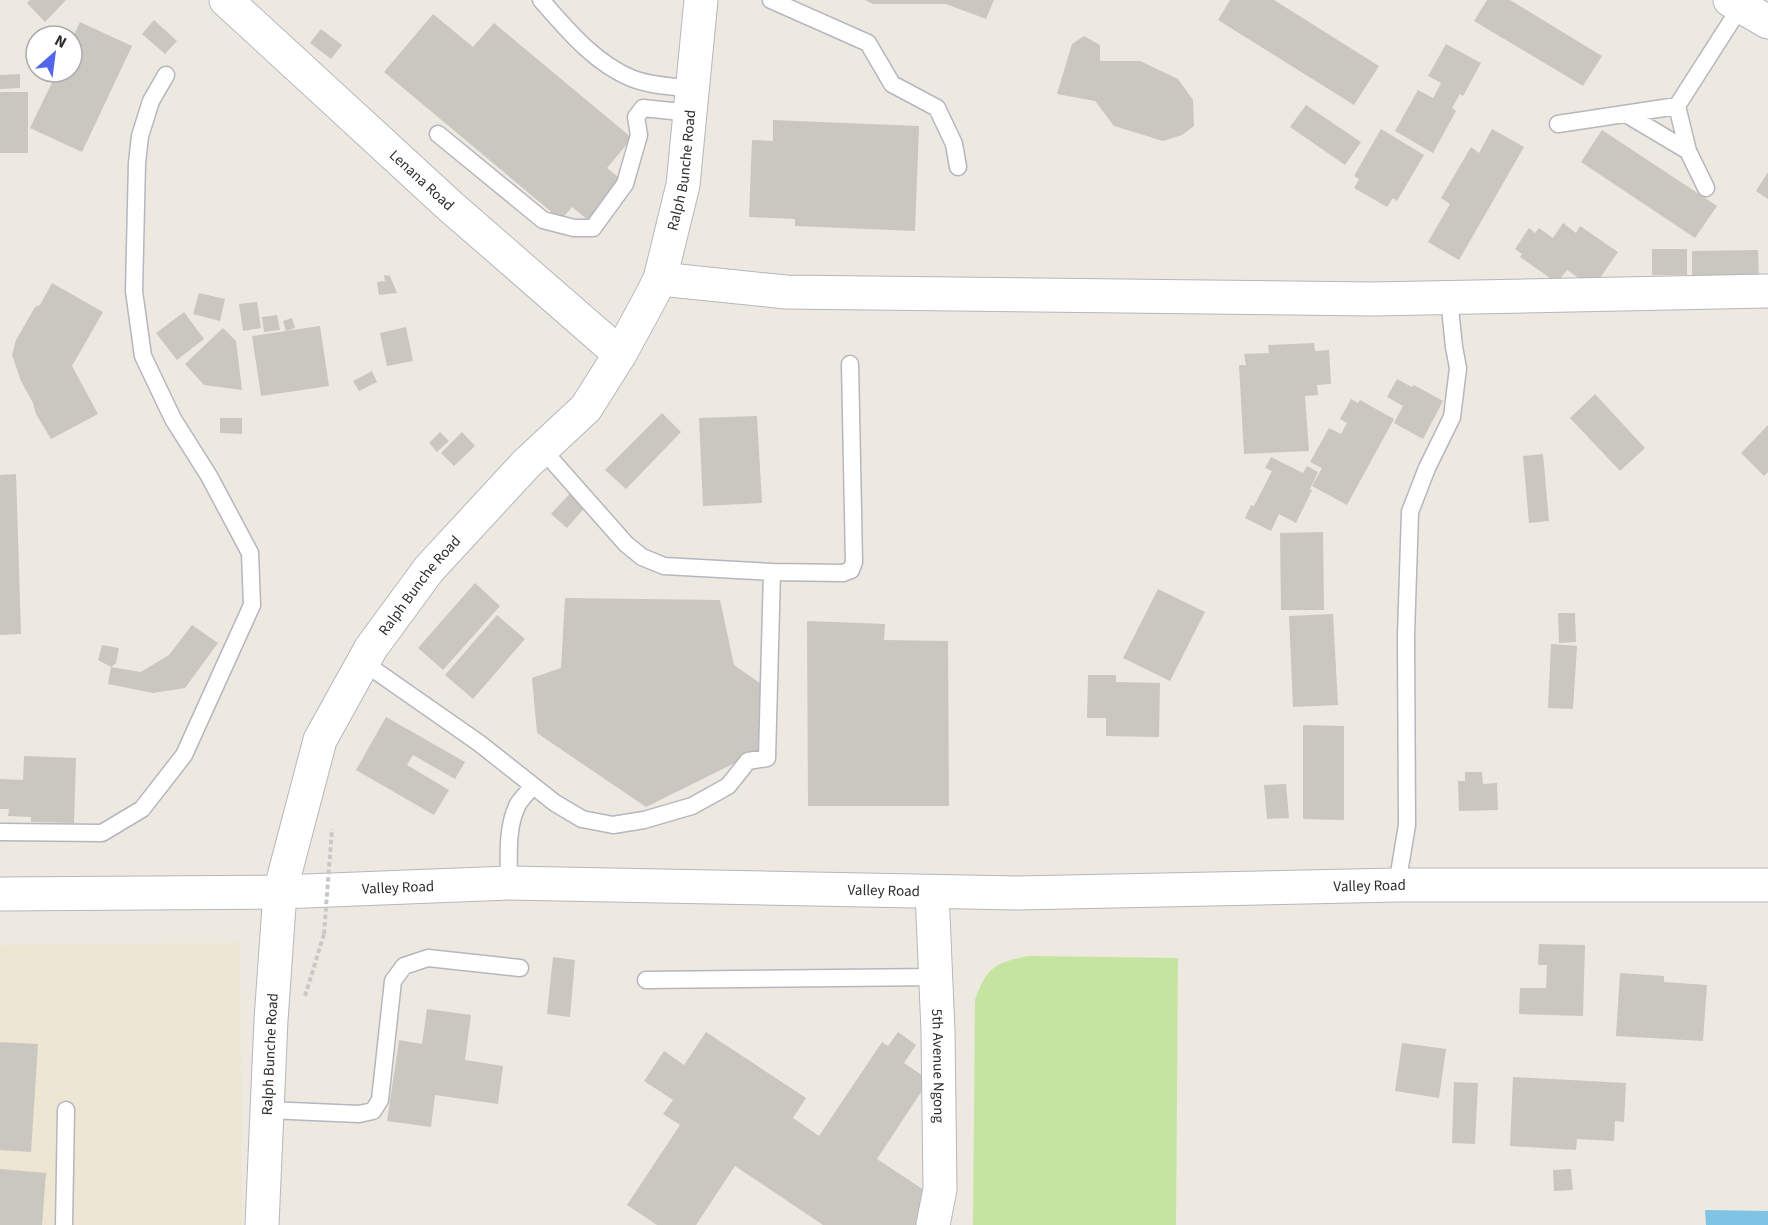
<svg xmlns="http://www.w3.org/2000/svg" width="1768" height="1225" font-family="'Source Sans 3',sans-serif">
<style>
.education{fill:#ede6d3}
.pitch{fill:#c4e4a0}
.water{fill:#7fc4e4}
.building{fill:#c9c7bf}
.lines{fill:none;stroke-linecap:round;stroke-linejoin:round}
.service-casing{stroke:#b5b6bf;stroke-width:19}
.minor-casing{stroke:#b5b6bf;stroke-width:35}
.tertiary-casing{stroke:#b5b6bf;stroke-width:35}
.secondary-casing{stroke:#b5b6bf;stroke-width:35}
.path{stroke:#c8c8c8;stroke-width:4;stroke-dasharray:4.5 3;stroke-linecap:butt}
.service{stroke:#fff;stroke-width:16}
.minor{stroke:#fff;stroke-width:33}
.tertiary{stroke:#fff;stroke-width:33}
.secondary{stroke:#fff;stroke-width:33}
.path-bridge{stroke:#c8c8c8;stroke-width:4;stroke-dasharray:4.5 3;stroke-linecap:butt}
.labels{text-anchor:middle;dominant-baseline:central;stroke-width:5;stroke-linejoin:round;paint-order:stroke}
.street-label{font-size:15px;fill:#2d2d2d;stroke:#fff}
</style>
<rect width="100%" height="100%" fill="#ede9e1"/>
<!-- education -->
<path class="education" d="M240 943 242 1225H0V945Z"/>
<!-- pitch -->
<path class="pitch" d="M1029 956 1178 958 1176 1225H973L975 1000C986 967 996 962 1029 956Z"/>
<!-- water -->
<path class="water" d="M1705 1210 1768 1211V1225H1706Z"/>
<!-- building -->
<path class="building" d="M30 0H66L45 22 27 3Z
M865 0H994L986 19 946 4H873Z
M1230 0H1274L1379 66 1354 105 1218 20Z
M1487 0H1510L1602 56 1583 86 1474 21Z
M433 14 473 47 494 23 632 138 607 168 622 180 588 220 572 207 561 220 384 72Z
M154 20 177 41 165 54 142 34Z
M80 22 132 46 82 152 30 128 57 72H72V39Z
M321 29 342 45 331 59 310 43Z
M1084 36 1100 45V61H1140L1178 79 1193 100 1194 126 1182 135 1163 141 1114 126 1095 101 1057 94 1072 44Z
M1446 44 1481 63 1463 96 1460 94 1452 108 1456 111 1433 153 1395 131 1418 90 1433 98 1441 83 1428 76Z
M20 74V88L0 89V75Z
M0 92H28V153H0Z
M1306 105 1361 142 1345 165 1290 127Z
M773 120 919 126 915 231 795 226V219L749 217 752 140 773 141Z
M1381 129 1424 155 1397 201 1393 198 1387 207 1354 188 1359 179 1354 176Z
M1492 129 1524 147 1459 260 1428 242 1450 204 1441 198 1471 147 1479 153Z
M1602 130 1717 206 1695 238 1581 162Z
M1768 172V199L1756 191Z
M1563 223 1576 233 1580 226 1618 252 1593 288 1567 270 1557 283 1520 257 1522 254 1515 249 1529 228 1535 233 1539 228 1553 238Z
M1652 249H1687V275H1652Z
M1758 250 1759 277 1692 278V251Z
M384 275 390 276 397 293 379 295 377 282 385 281Z
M52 283 103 312 72 366 98 414 51 439 36 414 33 403 21 381 12 355 16 340 35 307 40 305Z
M199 293 225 299 220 321 193 314Z
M257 302 261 328 243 331 239 304Z
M184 312 204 339 177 360 156 333Z
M277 315 280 330 264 332 262 317Z
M292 318 295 328 286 331 283 321Z
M320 326 329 386 261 396 252 336Z
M406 327 413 361 387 366 380 333Z
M223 328 236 341 242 390 204 385 185 364Z
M1314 343 1315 351 1329 350 1331 384 1317 385 1318 395 1305 396 1309 451 1244 454 1239 365H1246L1244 354 1269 353 1268 345Z
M372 371 377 382 359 391 353 381Z
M1397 379 1412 387 1414 385 1443 401 1423 439 1394 423 1403 406 1387 397Z
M1595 394 1645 448 1620 471 1570 418Z
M1351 399 1358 403 1360 400 1394 419 1347 505 1312 486 1322 468 1310 462 1329 428 1341 434 1347 423 1340 419Z
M662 413 681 432 626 489 605 470Z
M757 416 762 503 703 506 699 418Z
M220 418H242V434L220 433Z
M1768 425V472L1764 476 1741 453Z
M440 432 449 441 437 452 429 443Z
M462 432 475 446 454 466 441 453Z
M1543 454 1549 521 1529 523 1523 456Z
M1271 457 1303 473 1307 466 1318 472 1310 489 1312 490 1296 523 1279 514 1271 531 1245 518 1251 505 1254 506 1272 471 1265 468Z
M16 474 21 634 0 635V475Z
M574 489 589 503 567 528 551 514Z
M1323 532 1324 610H1281L1280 533Z
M475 583 500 606 443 670 418 648Z
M1158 589 1205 612 1170 681 1123 658Z
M565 598 720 600 734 665 761 684V750L646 807 537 733 532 678 561 668Z
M1558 613H1575L1576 642 1559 643Z
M1333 614 1338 705 1293 707 1289 616Z
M497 615 525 639 473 699 445 675Z
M807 621 885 624 884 640 948 641 949 806H808Z
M192 625 218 643 185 688 153 693 108 684 111 667 141 672 169 655Z
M1551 644 1577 646 1573 709 1548 708Z
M102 645 119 648 116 663 111 667 98 660Z
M1088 675H1116V682L1160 683 1159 737 1106 736V718H1087Z
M386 717 465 762 455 779 413 755 407 765 449 790 434 815 356 770Z
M1303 725 1344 726V820L1303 819Z
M24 756 76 758 74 823 31 822V817L8 816 9 809H0V779L23 780Z
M1465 772H1482L1483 784 1497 783 1498 810 1459 811 1458 781H1465Z
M1286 784 1289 818 1267 819 1264 785Z
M1539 944 1585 945 1583 1016 1519 1014 1520 988H1546L1547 965H1538Z
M553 957 575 960 570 1017 547 1014Z
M1620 973 1664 976V982L1707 985 1703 1041 1616 1036Z
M427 1009 471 1015 465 1060 503 1066 498 1104 435 1095 431 1127 387 1121 399 1040 422 1044Z
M706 1032 806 1098 793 1118 819 1136 882 1042 888 1046 898 1032 916 1045 904 1063 929 1080 877 1159 936 1198 918 1225H823L735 1166 696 1225H657L627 1205 680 1125 663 1114 673 1100 644 1081 664 1051 684 1065Z
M0 1042 38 1044 31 1152 0 1150Z
M1402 1043 1446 1049 1439 1098 1395 1091Z
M1513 1077 1626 1083 1624 1122 1615 1121 1614 1141 1577 1139 1576 1150 1510 1146Z
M1454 1082 1478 1083 1475 1144 1452 1143Z
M0 1169 46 1173 42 1225H0Z
M1571 1169 1573 1190 1554 1191 1553 1170Z"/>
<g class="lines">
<!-- service casing -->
<g class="service-casing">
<path id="service" d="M541 0C567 29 593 62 631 78 650 86 673 86 694 89
M771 0 868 43 892 84 937 108 954 144 958 167
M1677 106 1688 151 1706 188
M1626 114 1688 151
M1558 124 1677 106 1741 6
M438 134 543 220 574 228H593L625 184 639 135 636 117 643 108 691 113
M772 572 843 573 851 570 854 562 850 364
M363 662 479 743 555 803 582 819 613 825 644 820 692 806 728 786 748 761 767 758 772 572 664 566 642 557 626 544 542 449
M0 832 102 833 142 809 184 755 252 605 250 553 209 476 173 419 143 356 134 291 137 163 140 136 151 101 166 75
M509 883C509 857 506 828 518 804 522 798 528 792 533 786
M1397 885 1407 825 1406 635 1410 512 1427 468 1452 417 1458 368 1454 347 1449 298
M646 980 936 977
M268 1110 359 1114 373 1111 380 1100 393 981 404 966 428 958 520 968
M64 1225 66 1110"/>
</g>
<!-- minor casing -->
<g class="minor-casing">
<g id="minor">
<path id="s1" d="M226 0 450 206 620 354"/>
<path d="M660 279 786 292 1373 299 1768 291"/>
<path id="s2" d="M932 892 938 1031 940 1189 933 1225"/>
<path id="s3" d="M262 1225 271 1020 280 892 320 740 371 648 429 569 526 464 586 408 620 354 651 297 660 279 683 185 701 0"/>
</g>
</g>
<!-- tertiary casing -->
<g class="tertiary-casing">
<path id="tertiary" d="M1730 0 1768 22"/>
</g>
<!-- secondary casing -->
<g class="secondary-casing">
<g id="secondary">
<path id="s4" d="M0 894 280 892 509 883 1018 893 1397 885H1768"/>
</g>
</g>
<!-- path -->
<path class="path" d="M305 996 324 934"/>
<!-- service -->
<use href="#service" class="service"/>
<!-- minor -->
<use href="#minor" class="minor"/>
<!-- tertiary -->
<use href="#tertiary" class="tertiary"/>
<!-- secondary -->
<use href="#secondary" class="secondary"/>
<!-- path-bridge -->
<path class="path-bridge" d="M324 934 332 829"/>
</g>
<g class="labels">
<!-- street labels -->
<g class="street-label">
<text stroke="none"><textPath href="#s3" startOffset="1179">Ralph Bunche Road</textPath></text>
<text stroke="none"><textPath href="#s1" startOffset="266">Lenana Road</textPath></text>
<text stroke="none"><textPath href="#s3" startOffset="675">Ralph Bunche Road</textPath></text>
<text stroke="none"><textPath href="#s4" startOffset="1370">Valley Road</textPath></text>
<text stroke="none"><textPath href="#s4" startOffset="398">Valley Road</textPath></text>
<text stroke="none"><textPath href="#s4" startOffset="884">Valley Road</textPath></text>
<text stroke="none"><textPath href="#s3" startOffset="171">Ralph Bunche Road</textPath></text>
<text stroke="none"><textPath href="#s2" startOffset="174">5th Avenue Ngong</textPath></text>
</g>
</g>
<!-- north arrow -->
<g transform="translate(54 54) rotate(28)"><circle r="28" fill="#ffffff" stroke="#ababab" stroke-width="1.5"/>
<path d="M0-4.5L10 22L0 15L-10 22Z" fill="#5266ea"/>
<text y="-9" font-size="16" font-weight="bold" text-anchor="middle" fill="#2d2d2d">N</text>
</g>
</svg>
